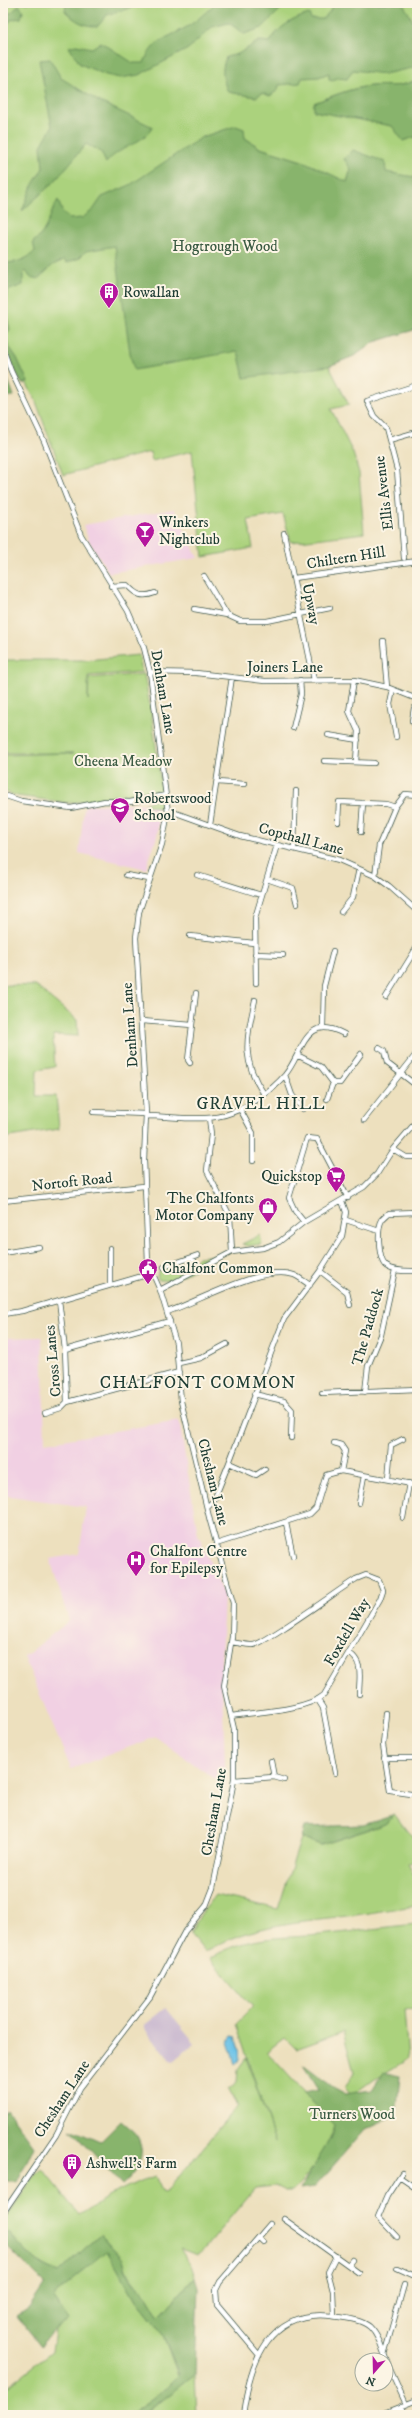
<svg xmlns="http://www.w3.org/2000/svg" width="420" height="2418" font-family="'IM FELL DW Pica',serif">
<style>
.built{fill:#f1d0e3}
.industrial{fill:#cebed1}
.green{fill:#abd27d;stroke:#658858;fill-rule:evenodd}
.forest{fill:#88b46c;stroke:#547850}
.water{fill:#6ac2e8;stroke:#44808e}
.lines{fill:none;stroke-linecap:round;stroke-linejoin:round}
.minor-casing{stroke:#3e5549;stroke-width:6}
.minor{stroke:#fff;stroke-width:4.5}
.labels{text-anchor:middle;dominant-baseline:central;stroke-width:4;stroke-linejoin:round;paint-order:stroke}
.park-label{font-size:15px;fill:#3b5b43;stroke:#fcf5e5}
.poi-label{font-size:15px;fill:#1f3d34;stroke:#fcf5e5;text-anchor:start}
.street-label{font-size:15px;fill:#1f3d34;stroke:#fcf5e5}
.quarter-label{font-size:17px;letter-spacing:1px;fill:#1f3d34;stroke:#fcf5e5}
</style>
<rect width="100%" height="100%" fill="#fcf5e5"/>
<filter id="ink" filterUnits="userSpaceOnUse"><feTurbulence type="fractalNoise" baseFrequency=".025" numOctaves="2"/><feDisplacementMap in="SourceGraphic" scale="8" xChannelSelector="R" yChannelSelector="G"/><feConvolveMatrix kernelMatrix="1 2 1 2 8 2 1 2 1" color-interpolation-filters="sRGB"/></filter>
<filter id="wash" filterUnits="userSpaceOnUse"><feTurbulence type="fractalNoise" baseFrequency=".012" numOctaves="4" result="noise"/><feDisplacementMap in="SourceGraphic" scale="16" xChannelSelector="R" yChannelSelector="G"/><feGaussianBlur stdDeviation="0.9" result="paint"/><feColorMatrix in="noise" values="0 0 0 0 0 0 0 0 0 0 0 0 0 0 0 0 0 1.4 0 .05"/><feComposite in="paint" operator="in"/></filter>
<g filter="url(#wash)">
<rect width="100%" height="100%" fill="#ede0be"/>
<!-- built -->
<path class="built" d="M174 509 198 558 109 573 90 543 83 525Z
M139 803 160 809V811L157 836 146 869 79 853 84 808 87 805Z
M42 1337 45 1443 179 1420 198 1534 224 1595 221 1661 226 1787 156 1737 71 1769 24 1657 69 1621 50 1559 79 1554 86 1507 3 1495V1338Z"/>
<!-- industrial -->
<path class="industrial" d="M166 2008 195 2043 174 2061 170 2060 144 2028 146 2024Z"/>
<!-- green -->
<path class="green" d="M3 3H417V82L414 81C395 89 390 84 371 86 351 88 333 96 314 103L315 111 393 126 403 140 415 137 417 139V174L414 177 351 169 347 182 417 329 374 342 356 355 329 366 349 405 331 409 353 453 359 473 364 533 291 542 283 514 248 520 253 548 203 557 192 451 152 461 150 452 63 475 35 399 6 345 3 271ZM219 132 245 138 260 148 305 162 202 137Z
M139 655 142 672 88 676V700L89 678 144 674 152 717 162 792 69 803 17 796 3 791V755L74 753H3V660H86Z
M158 798 161 800 160 809 144 804Z
M3 985 36 986 77 1020 78 1036 53 1035 55 1067 37 1070 36 1096H56L59 1129 3 1138Z
M260 1235 262 1244 247 1246 242 1244Z
M219 1255 201 1266 197 1265 195 1260 198 1257Z
M188 1259 193 1265V1270L170 1281 159 1280 157 1276 159 1271Z
M395 1815 407 1831 417 1841V1862L408 1863 417 1884V1906C397 1908 376 1912 356 1915 305 1921 250 1924 205 1952L190 1934 201 1914 216 1895 278 1909 301 1838 321 1845 385 1824Z
M417 1924V2009L404 2010 408 2059 375 2079 352 2096 345 2088 354 2072 343 2032 296 2049 285 2038 267 2052 334 2125C328 2149 311 2174 292 2191H285L275 2186 255 2188 199 2255 180 2249 191 2265 195 2277 159 2317 148 2298 126 2270 123 2259 100 2234 59 2273 35 2261 3 2227V2224L32 2179 43 2169 80 2215C104 2198 127 2185 155 2176L163 2193 166 2192 238 2106 228 2090 237 2083 238 2069 246 2058 275 2142 236 2024 253 2007 210 1958C250 1935 276 1939 319 1935 352 1932 384 1927 417 1924Z
M107 2250 136 2301 163 2335 178 2375 155 2398 131 2415H3V2390L52 2352 55 2331 69 2320 53 2298 59 2291Z
M195 2375 197 2415H143Z"/>
<!-- forest -->
<path class="forest" d="M70 3H146L107 15 98 26C84 27 74 20 65 11L66 4Z
M216 3H287L262 28 244 34 229 23 212 27 188 49 139 75 120 78 106 75 80 64 69 47 76 45 92 48 101 42 133 63H144C153 38 170 38 190 25 199 19 208 10 216 3Z
M333 3H402C420 28 417 38 417 67L384 74 353 70 347 79 337 78 332 81 329 79V73L319 77 302 78 300 83 279 85 278 90 270 96 262 93 256 97 228 92C222 79 221 70 226 57L238 54 259 41 270 42C278 27 292 19 309 14L311 19H323L330 11Z
M19 5 23 11 21 18 13 19 3 27V12L11 13Z
M50 59 61 78 98 101 153 127C142 145 119 146 106 163L101 152 86 144 55 181 22 211 32 186 43 168 41 146 52 127 39 60Z
M414 81 417 82V139L415 137 403 141 392 126 314 111V103C333 96 351 88 371 86 390 84 395 89 414 81Z
M236 126 244 129 245 138 260 148 305 162 347 182 351 169 344 159 353 150 385 162 386 172 414 177 417 174V329L374 342 356 355 329 366 244 378 238 351 134 370 130 353 115 246 86 251 79 258 67 263 64 260 53 265 38 279 30 277 26 271 23 274V285L7 291 5 309 10 329 6 336 8 345 17 358 28 382 22 384 9 359 3 341V263C15 263 27 260 35 251L33 242C48 232 49 214 58 200L62 211 70 219 82 218 93 210 102 197 130 185 202 137Z
M3 366 14 396 3 397Z
M395 1815 385 1824 321 1845 301 1838 304 1827 363 1825Z
M304 2065 333 2087 346 2094 372 2090 383 2072 400 2076 396 2115 365 2129 315 2187 300 2189 330 2139 334 2125 303 2092 319 2089Z
M7 2109 34 2146 17 2182H3V2114Z
M121 2121C126 2126 134 2131 137 2136 148 2155 136 2173 122 2185L71 2129 100 2142Z
M3 2227 35 2261 59 2273 100 2234 123 2259 126 2271 148 2298 159 2317 195 2277 198 2287 195 2375 143 2415H131L155 2398 179 2374 163 2335 136 2301 107 2251 59 2291 54 2298 69 2320 44 2339 42 2347 17 2316 29 2308 45 2284 3 2242Z"/>
<!-- water -->
<path class="water" d="M232 2036 235 2037C237 2046 244 2058 235 2064L228 2042Z"/>
</g>
<g filter="url(#ink)">
<g class="lines">
<!-- minor casing -->
<g class="minor-casing">
<path id="minor" d="M3 349 11 371 44 441 81 535 128 611 144 648 150 672 168 812 162 844 139 912 136 938 146 1114 144 1160 148 1263 160 1290 176 1343 181 1401 210 1521 233 1603 232 1637 224 1686 234 1729V1780L213 1888 206 1906 185 1931 150 1997 80 2088 56 2135 3 2213
M389 440 417 432
M284 533 314 680
M404 558 397 470 386 428 374 416 367 401 417 385
M204 576 227 615
M294 578 417 561
M111 586 127 585C136 595 142 598 155 593
M194 609 227 615 240 621H267L330 608
M383 641 387 687
M150 672 196 673 265 681 354 680 387 687 417 699
M354 680 349 711 358 731 356 762
M393 690 390 704 396 737
M414 708 412 721 417 727
M293 728 301 694 300 680
M328 735 358 740
M324 761 374 763
M217 782 245 784
M3 795 21 801 71 808 105 801 130 802 166 795
M168 812 176 813 240 836 339 860 375 876 389 886 417 911
M338 822 339 802 386 804 395 807
M210 825 232 677
M361 832 363 803
M294 848 296 791
M126 875 149 879
M197 875 261 895
M375 876 379 845 395 807 405 794 417 795
M267 879 293 888 297 904
M341 912 353 897 359 869
M190 936 254 943
M255 954 283 955
M256 983 255 918 277 845
M386 997 417 947
M255 1000C247 1038 240 1059 264 1094
M142 1021 192 1025 196 993
M323 1027 324 986 333 951
M379 1048 384 1051 387 1063 417 1086
M297 1055 321 1067 333 1083H340L361 1054
M190 1063 188 1060 192 1025
M285 1075 292 1095 303 1109
M327 1099 333 1083
M240 1109 253 1133V1161
M93 1112 146 1114
M146 1116C173 1116 206 1123 231 1113 250 1106 272 1090 285 1075 304 1052 304 1013 344 1034
M209 1118 211 1134 207 1171 230 1216 232 1252
M364 1120 417 1053
M393 1149 406 1157H417
M3 1201 144 1186
M417 1212 389 1213C387 1215 383 1218 382 1220 377 1228 378 1260 386 1266 394 1272 408 1271 417 1271
M346 1220 379 1231
M304 1222 295 1211 289 1198 307 1138 317 1139 348 1198
M110 1248V1284
M3 1253 39 1247
M193 1257 197 1272
M164 1267 198 1255
M320 1271 347 1292 350 1305
M160 1290 232 1252 263 1248 279 1242 304 1222 364 1187 377 1174 393 1149 417 1121
M59 1300 65 1350 67 1402
M167 1312C198 1302 263 1264 294 1275 299 1277 305 1282 310 1285
M3 1314 22 1311 153 1273
M65 1350 170 1321
M179 1363 201 1358 227 1344
M365 1392 368 1366 381 1335 395 1270
M322 1393 417 1389
M254 1394 284 1401 292 1410 291 1438
M45 1413 61 1408 67 1402 179 1372
M334 1443 341 1445 345 1451 341 1471
M229 1463 256 1475 265 1469
M388 1479 391 1445 403 1439
M359 1503 364 1476
M207 1507 214 1500 229 1463 284 1319 320 1271 342 1236 346 1212 342 1201
M403 1518 409 1483
M286 1523 293 1556
M216 1544 310 1514 316 1508 326 1475 341 1471 417 1485
M231 1642C238 1643 246 1645 253 1645 263 1645 340 1589 356 1579L366 1575 379 1580 383 1590 380 1599 324 1695C306 1710 256 1712 232 1716
M349 1653C364 1662 359 1678 359 1694
M318 1700 323 1708 335 1773
M386 1713 383 1745 390 1791 411 1794
M384 1758H417
M271 1761 274 1777
M234 1780 274 1777 284 1780
M401 2178 417 2189
M284 2219 359 2273
M397 2237 378 2217 387 2196 402 2173
M259 2238 263 2242
M348 2265 352 2260
M397 2268 417 2277
M334 2316 333 2291 328 2272 336 2256
M259 2355 217 2305 216 2290 220 2282 270 2224
M384 2355 404 2285
M401 2406 404 2415
M210 2415H213
M243 2415C250 2362 269 2308 332 2316 344 2318 361 2319 370 2327 380 2337 383 2352 388 2365 394 2378 400 2391 406 2404
M379 2415 417 2400"/>
</g>
<!-- minor -->
<use href="#minor" class="minor"/>
</g>
</g>
<!-- icons -->
<defs>
<g id="building-pin" transform="scale(1)"><path d="M0 17L-7.5 6A9.5 9.5 0 1 1 7.5 6Z" fill="#b5179e" stroke="#fcf5e5"/><path d="M-4-6H4V6H1V3H-1V6H-4ZM-2.5-4.3h1.7v1.8h-1.7ZM.8-4.3h1.7v1.8H.8ZM-2.5-1h1.7V.8h-1.7ZM.8-1h1.7V.8H.8Z" fill="#fff"/></g>
<g id="bar-pin" transform="scale(1)"><path d="M0 17L-7.5 6A9.5 9.5 0 1 1 7.5 6Z" fill="#b5179e" stroke="#fcf5e5"/><path d="M-6-5H6L.8 .8V4.5H3.5V6h-7V4.5H-.8V.8Z" fill="#fff"/></g>
<g id="school-pin" transform="scale(1)"><path d="M0 17L-7.5 6A9.5 9.5 0 1 1 7.5 6Z" fill="#b5179e" stroke="#fcf5e5"/><path d="M0-5L7-2L0 1L-7-2ZM-4 1L0 2.5L4 1V4Q0 6-4 4Z" fill="#fff"/></g>
<g id="supermarket-pin" transform="scale(1)"><path d="M0 17L-7.5 6A9.5 9.5 0 1 1 7.5 6Z" fill="#b5179e" stroke="#fcf5e5"/><path d="M-6-5.5h2.5l.6 2H6L4.5 2H-2.5L-4.4-4H-6ZM-1.5 3.2a1.3 1.3 0 1 0 .1 0ZM3 3.2a1.3 1.3 0 1 0 .1 0Z" fill="#fff"/></g>
<g id="shop-pin" transform="scale(1)"><path d="M0 17L-7.5 6A9.5 9.5 0 1 1 7.5 6Z" fill="#b5179e" stroke="#fcf5e5"/><path d="M-5-2.5h2.3a2.7 3.5 0 0 1 5.4 0H5L5.5 6h-11ZM-1.5-2.5h3a1.5 2.3 0 0 0-3 0Z" fill="#fff"/></g>
<g id="civic-pin" transform="scale(1)"><path d="M0 17L-7.5 6A9.5 9.5 0 1 1 7.5 6Z" fill="#b5179e" stroke="#fcf5e5"/><path d="M-.6-6.5H3V-4.5H.6V-3L4-1V1h2V6H-6V1h2V-1L-.6-3ZM-1.2 2.5V6h2.4V2.5Z" fill="#fff"/></g>
<g id="hospital-pin" transform="scale(1)"><path d="M0 17L-7.5 6A9.5 9.5 0 1 1 7.5 6Z" fill="#b5179e" stroke="#fcf5e5"/><path d="M-5-5h3v3.5h4V-5h3V5h-3V1.5h-4V5h-3Z" fill="#fff"/></g>
</defs>
<g fill-rule="evenodd">
<use href="#building-pin" x="109" y="292"/>
<use href="#bar-pin" x="145" y="531"/>
<use href="#school-pin" x="120" y="807"/>
<use href="#supermarket-pin" x="336" y="1176"/>
<use href="#shop-pin" x="268" y="1207"/>
<use href="#civic-pin" x="148" y="1268"/>
<use href="#hospital-pin" x="136" y="1560"/>
<use href="#building-pin" x="72" y="2163"/>
</g>
<g class="labels">
<!-- park labels -->
<g class="park-label">
<text x="225" y="246">Hogtrough Wood</text>
<text x="123" y="761">Cheena Meadow</text>
<text x="352" y="2114">Turners Wood</text>
</g>
<!-- poi labels -->
<g class="poi-label">
<text x="123" y="292">Rowallan</text>
<text x="159" y="522">Winkers<tspan x="159" dy="17">Nightclub</tspan></text>
<text x="134" y="798">Robertswood<tspan x="134" dy="17">School</tspan></text>
<text x="322" y="1176" text-anchor="end">Quickstop</text>
<text x="254" y="1198" text-anchor="end">The Chalfonts<tspan x="254" dy="17">Motor Company</tspan></text>
<text x="162" y="1268">Chalfont Common</text>
<text x="150" y="1551">Chalfont Centre<tspan x="150" dy="17">for Epilepsy</tspan></text>
<text x="86" y="2163">Ashwell's Farm</text>
</g>
<!-- street labels -->
<g class="street-label">
<text transform="translate(384 493) rotate(-97)">Ellis Avenue</text>
<text transform="translate(346 558) rotate(-9)">Chiltern Hill</text>
<text transform="translate(311 604) rotate(79)">Upway</text>
<text x="285" y="667">Joiners Lane</text>
<text transform="translate(163 692) rotate(80)">Denham Lane</text>
<text transform="translate(301 839) rotate(15)">Copthall Lane</text>
<text transform="translate(130 1025) rotate(-94)">Denham Lane</text>
<text transform="translate(72 1182) rotate(-6)">Nortoft Road</text>
<text transform="translate(368 1327) rotate(-74)">The Paddock</text>
<text transform="translate(53 1361) rotate(-95)">Cross Lanes</text>
<text transform="translate(213 1482) rotate(76)">Chesham Lane</text>
<text transform="translate(347 1632) rotate(-60)">Foxdell Way</text>
<text transform="translate(214 1812) rotate(-80)">Chesham Lane</text>
<text transform="translate(62 2099) rotate(-57)">Chesham Lane</text>
</g>
<!-- quarter labels -->
<g class="quarter-label">
<text x="261" y="1104">GRAVEL HILL</text>
<text x="198" y="1383">CHALFONT COMMON</text>
</g>
</g>
<!-- margin -->
<rect width="420" height="2418" fill="none" stroke="#fcf5e5" stroke-width="16"/>
<!-- north arrow -->
<g transform="translate(374 2372) rotate(200)"><circle r="19" fill="#fcf5e5" stroke="#a4ab9e"/>
<path d="M0-3L7 15L0 10L-7 15Z" fill="#b5179e"/>
<text y="-6" font-size="11" font-weight="bold" text-anchor="middle" fill="#1f3d34">N</text>
</g>
</svg>
